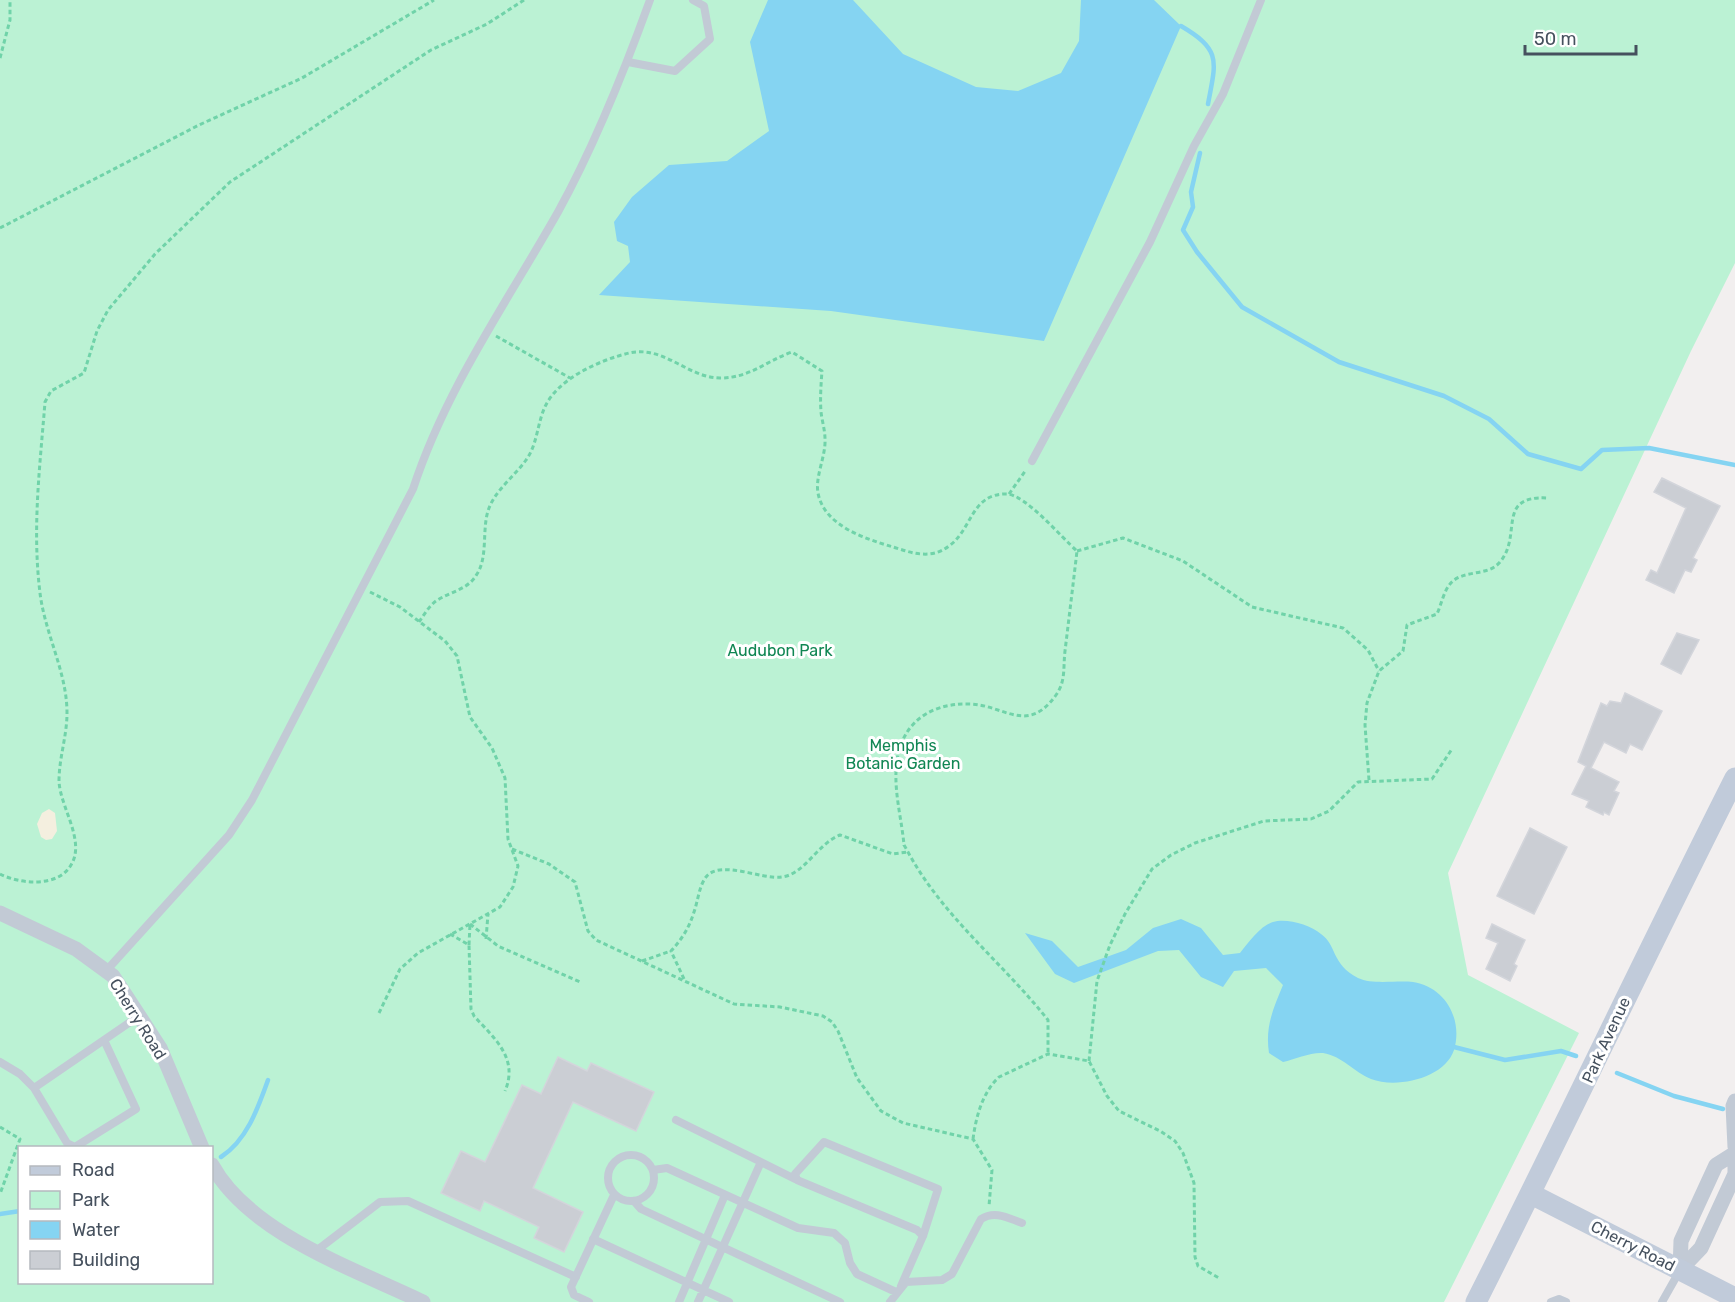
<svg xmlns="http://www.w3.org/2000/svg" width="1735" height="1302" font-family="Rubik,sans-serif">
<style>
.green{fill:#bbf2d4;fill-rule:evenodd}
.sand{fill:#f4efdf}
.water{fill:#85d4f2}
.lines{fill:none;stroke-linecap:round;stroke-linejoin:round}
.stream{stroke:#85d4f2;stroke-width:4.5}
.building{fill:#cbced4;stroke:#d3d5db;stroke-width:1.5}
.path{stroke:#70d3a9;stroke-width:3;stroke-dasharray:4.5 3;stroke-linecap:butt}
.service{stroke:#c2cad5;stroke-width:8}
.minor{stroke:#c2cad5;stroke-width:15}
.secondary{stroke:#c1cbda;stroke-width:21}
.labels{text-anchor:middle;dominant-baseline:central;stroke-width:6;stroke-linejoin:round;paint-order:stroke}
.park-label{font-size:16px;fill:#108653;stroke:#fff}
.street-label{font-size:16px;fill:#46515e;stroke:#fff}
</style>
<rect width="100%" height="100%" fill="#f2efef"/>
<!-- green -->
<path class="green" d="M0 0H1735V263L1691 351 1448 873 1468 975 1579 1033 1444 1302H0ZM20 1148H212V1282H20Z"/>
<!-- sand -->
<path class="sand" d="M49 809 55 813 57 831 52 839 46 840 41 837 37 824 42 813Z"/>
<!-- water -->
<path class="water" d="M768 0H853L903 54 976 87 1018 91 1061 73 1079 41 1081 0H1154L1181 26 1044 341 831 311 599 295 630 262 628 246 617 241 614 222 632 197 669 165 727 161 769 131 750 42Z
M1181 919 1201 928 1223 955 1240 953C1248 943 1260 926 1273 922 1287 918 1310 925 1321 934 1337 945 1331 964 1358 978 1373 985 1397 980 1413 982 1446 987 1463 1020 1454 1050 1445 1078 1397 1089 1371 1079 1354 1072 1342 1056 1323 1053 1311 1052 1295 1059 1283 1062L1269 1053C1265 1027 1273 1009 1283 985L1266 968 1234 971 1223 987 1201 977 1179 950 1158 951 1074 983 1055 974 1025 933 1052 941 1078 967 1126 950 1153 928Z"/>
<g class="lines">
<!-- stream -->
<path class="stream" d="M1181 26C1222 50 1216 61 1208 104
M1200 153 1191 192 1193 207 1183 230 1197 252 1242 307 1339 362 1444 396 1489 419 1528 454 1581 469 1602 450 1649 448 1735 465
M1454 1047 1505 1060 1561 1051 1576 1056
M1617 1073 1674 1096 1723 1109
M221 1157C247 1140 258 1108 268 1080
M0 1214 20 1211"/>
</g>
<!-- building -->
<path class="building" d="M1662 478 1720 506 1693 558 1697 560 1691 572 1685 570 1674 593 1646 580 1651 570 1657 573 1686 508 1654 492Z
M1677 633 1699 640 1681 674 1661 664Z
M1625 693 1662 711 1642 750 1630 744 1626 753 1604 742 1591 768 1619 782 1614 791 1619 793 1609 815 1604 812 1603 815 1586 807 1589 801 1572 794 1586 766 1578 762 1601 703 1607 706 1610 701 1621 703Z
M1530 828 1567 847 1534 914 1497 896Z
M1492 924 1525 940 1514 964 1517 966 1510 981 1486 969 1498 943 1486 938Z
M558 1057 587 1071 591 1063 654 1092 636 1131 573 1102 533 1188 583 1212 564 1252 534 1238 539 1227 484 1201 480 1211 441 1193 461 1151 485 1162 522 1085 541 1094Z"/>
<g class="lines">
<!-- path -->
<path class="path" d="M0 58 10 20V0
M0 228 199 125 302 78 434 0
M496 336 570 378
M1009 494 1026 470
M1077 551 1123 538 1183 561 1252 607 1343 628 1368 650 1379 671
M370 592 400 607 445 641 457 656 470 717 492 748 505 778 508 839 518 866 513 887 500 907 418 953 400 969 379 1013
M419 622C424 615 429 606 436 601 451 591 468 590 477 574 488 557 482 530 488 511 494 491 514 477 526 460 537 445 537 426 544 409 556 379 600 360 629 353 664 345 688 378 720 378 750 378 766 361 792 352L822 371C821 384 820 398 821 412 822 421 825 430 825 439 826 456 815 476 818 493 824 526 866 539 893 547 912 553 931 560 949 546 972 530 971 493 1007 494 1026 495 1062 538 1077 551 1073 585 1069 618 1065 651 1063 668 1066 681 1056 695 1027 736 1003 704 969 704 925 703 897 728 896 772 895 796 902 822 904 845L908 852C943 917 1003 963 1048 1020V1054
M1369 780 1365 725 1367 703 1379 671 1403 651 1407 625 1437 614C1441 605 1444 591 1450 584 1462 569 1488 577 1500 562 1523 535 1495 495 1548 498
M512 849 549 864 575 882 588 931 596 940 734 1004 780 1007 823 1016 832 1022 838 1031 857 1078 881 1111 903 1123 973 1139 992 1170 989 1206
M0 874C19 884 58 888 71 865 86 841 60 807 59 781 59 758 67 736 67 713 67 672 45 634 40 593 32 528 40 466 45 402L51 391 84 373 97 331 108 310 155 254 230 182 431 50 487 24 524 0
M470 924 498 946 580 982
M450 934 469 945 471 1009 474 1016C494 1038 519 1058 505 1091
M486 939 488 914
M469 945 470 924
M642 961 671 951
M684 979 671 951C682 939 689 928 694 912 698 901 699 886 706 877 720 859 762 880 782 877 805 874 817 844 840 835L893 854 908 852
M1089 1061 1097 981 1110 945 1125 914 1152 869 1171 855 1195 843 1264 821 1311 819 1329 811 1358 782 1432 779 1452 749
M0 1127 20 1139 0 1194
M973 1139C976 1117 982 1093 999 1077L1048 1054 1089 1061 1107 1096 1119 1111 1160 1131 1175 1141 1183 1153 1194 1183 1195 1257 1198 1266 1219 1278"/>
<!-- service -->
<path class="service" d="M628 62 675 71 710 39 704 6 693 0
M1032 461 1150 242 1194 146 1223 94 1261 0
M106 971 229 835 252 800 413 489C446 388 506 304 558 212 595 145 624 72 650 0
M104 1040 136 1109 75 1147 67 1143 34 1088 139 1016
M0 1062 20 1074 34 1088
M676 1120 761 1162 698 1302
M608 1178a23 23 0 1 1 46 0a23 23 0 1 1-46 0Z
M761 1162 795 1179
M653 1170 667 1168 798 1228 834 1233 845 1243 850 1263 857 1274 896 1292
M634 1201 641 1209 840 1302
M593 1239 729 1302
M316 1251 380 1202 408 1201 576 1277
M901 1286 923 1236 938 1189 824 1142 795 1174 797 1180 917 1230 923 1236
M589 1302 574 1295 571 1287 614 1195
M679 1302 725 1195
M890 1302 906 1282 942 1280 952 1274 981 1219C995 1210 1008 1218 1022 1223
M1551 1302 1559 1299 1566 1302
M1662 1302 1679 1272"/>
<!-- minor -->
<path class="minor" d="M0 913 76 949 113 976 160 1048 202 1148
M1735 1101 1733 1106 1735 1147
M212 1165C250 1234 355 1269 423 1302
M1680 1270 1681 1241 1716 1165 1735 1153
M1680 1270 1701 1248 1735 1174V1164"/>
<!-- secondary -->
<path class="secondary" d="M1531 1194 1735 1298
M1476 1302C1564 1128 1647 952 1735 778"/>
</g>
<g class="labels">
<!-- park labels -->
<g class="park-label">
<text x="780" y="650">Audubon Park</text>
<text x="903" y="745">Memphis<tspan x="903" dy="18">Botanic Garden</tspan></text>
</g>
<!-- street labels -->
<g class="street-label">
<text transform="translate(138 1019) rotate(58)">Cherry Road</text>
<text transform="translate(1606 1040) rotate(-65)">Park Avenue</text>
<text transform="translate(1633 1246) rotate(27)">Cherry Road</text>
</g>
</g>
<!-- legend -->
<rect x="18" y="1146" width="195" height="138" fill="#ffffff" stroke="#b5b9bf" stroke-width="1.5"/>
<rect x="30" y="1166" width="30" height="9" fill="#c1cbda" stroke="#b5b9bf" stroke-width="1.5"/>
<text x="72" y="1176" font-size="18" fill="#46515e">Road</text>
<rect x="30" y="1191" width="30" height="18" fill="#bbf2d4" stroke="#b5b9bf" stroke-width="1.5"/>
<text x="72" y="1206" font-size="18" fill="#46515e">Park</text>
<rect x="30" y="1221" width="30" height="18" fill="#85d4f2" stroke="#b5b9bf" stroke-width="1.5"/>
<text x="72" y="1236" font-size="18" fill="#46515e">Water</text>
<rect x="30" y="1251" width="30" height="18" fill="#cbced4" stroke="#b5b9bf" stroke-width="1.5"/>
<text x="72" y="1266" font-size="18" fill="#46515e">Building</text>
<!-- scale -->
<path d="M1525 45v9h111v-9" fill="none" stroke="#46515e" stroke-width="3"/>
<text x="1534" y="45" font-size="18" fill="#46515e" stroke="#ffffff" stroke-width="4.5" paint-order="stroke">50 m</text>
</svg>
